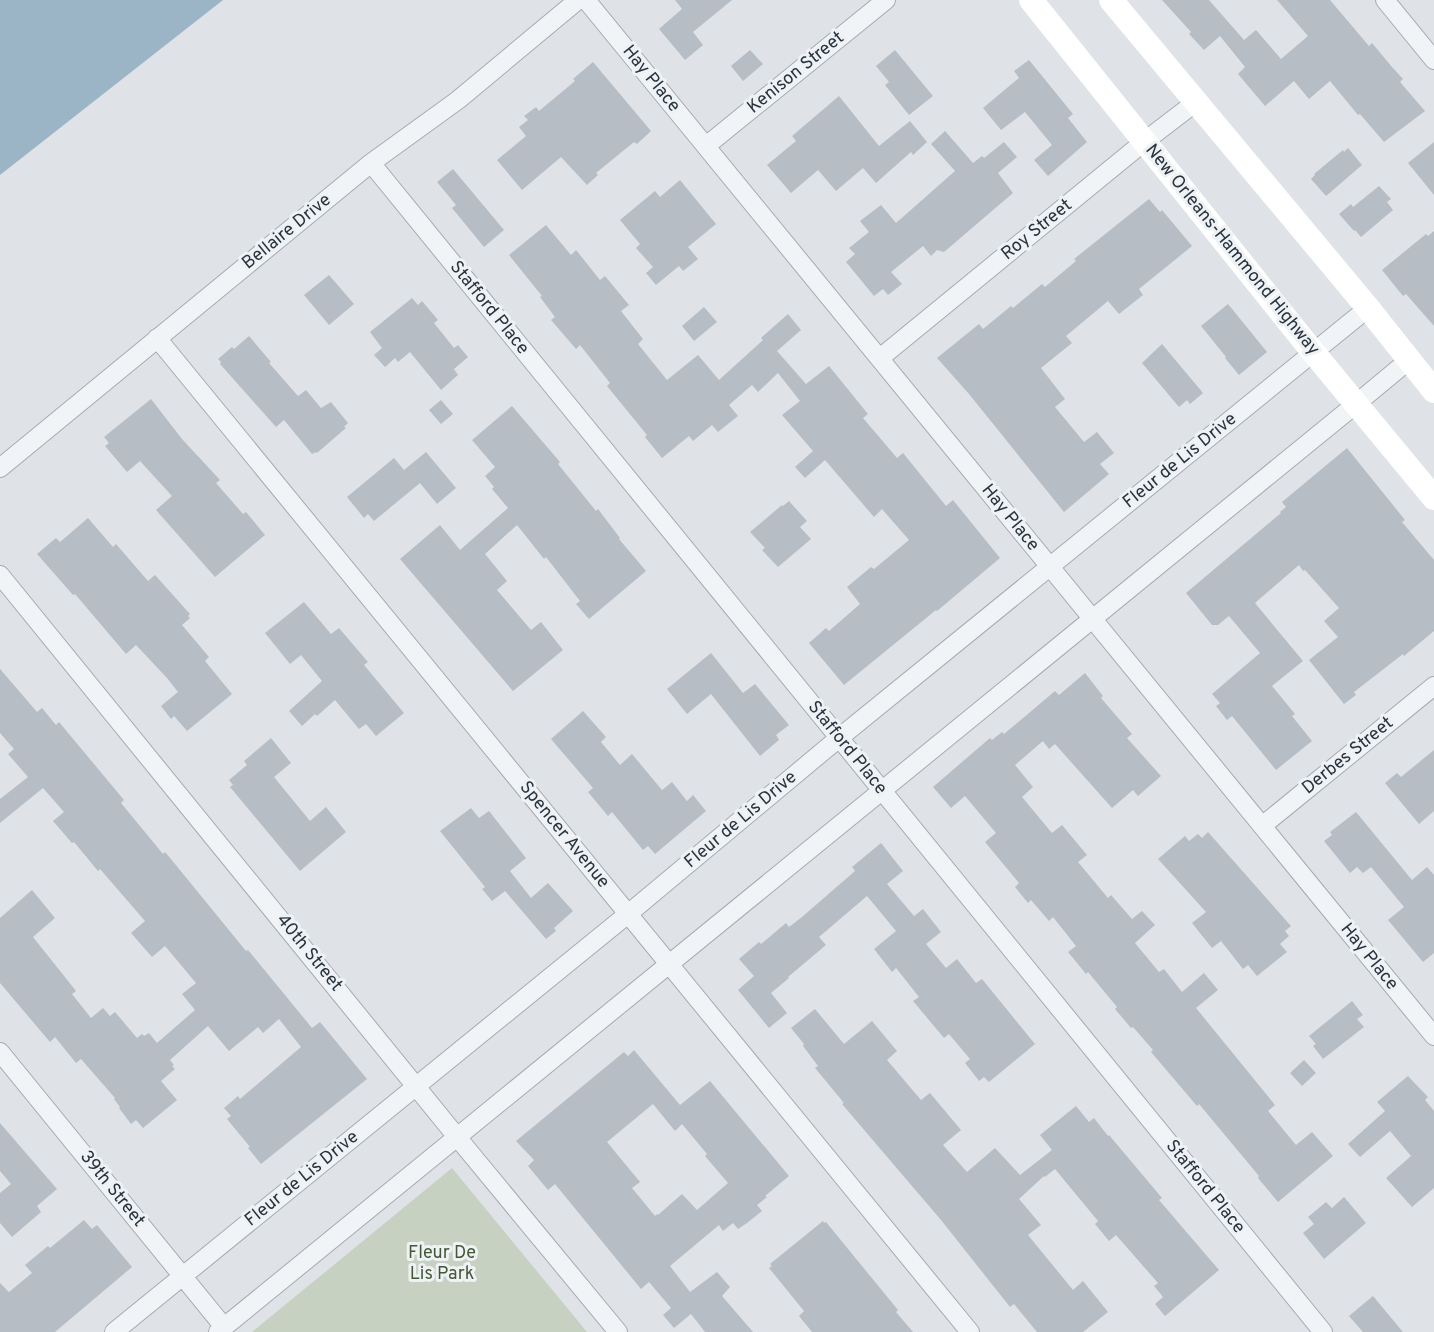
<svg xmlns="http://www.w3.org/2000/svg" width="1434" height="1332" font-family="Overpass,sans-serif">
<style>
.green{fill:#c7d1c1}
.water{fill:#9cb5c6}
.building{fill:#b7bdc4;fill-rule:evenodd}
.lines{fill:none;stroke-linecap:round;stroke-linejoin:round}
.street-casing{stroke:#a5abb1;stroke-width:20}
.street{stroke:#f1f4f6;stroke-width:18}
.secondary{stroke:#fff;stroke-width:24}
.labels{text-anchor:middle;dominant-baseline:central;stroke-width:6;stroke-linejoin:round;paint-order:stroke}
.street-label{font-size:18px;fill:#29333e;stroke:#eef2f5}
.park-label{font-size:18px;fill:#425837;stroke:#eef2f5}
</style>
<rect width="100%" height="100%" fill="#dfe3e7"/>
<!-- green -->
<path class="green" d="M452 1168 587 1332H252Z"/>
<!-- water -->
<path class="water" d="M0 0H223L0 175Z"/>
<!-- building -->
<path class="building" d="M675 0H732L693 32 703 45 685 60 659 29 682 9Z
M1162 0H1209L1244 40 1256 30 1281 59 1308 36 1277 0H1330L1369 46 1372 43 1392 67 1403 79 1400 82 1425 111 1384 142 1360 114 1358 115 1330 81 1309 99 1294 81 1265 106 1238 74 1245 67 1220 36 1204 50 1189 34 1191 32Z
M750 50 763 64 743 81 731 66Z
M895 50 933 96 909 115 885 85 889 82 876 66Z
M1029 60 1073 114 1068 118 1087 142 1048 176 1034 160 1052 145 1025 112 1001 130 983 108 1019 78 1014 71Z
M593 62 651 131 637 144 634 142 596 173 598 175 587 185 561 157 522 190 497 160 526 136 519 127 528 120 524 116 536 107 539 111 575 81 573 79Z
M839 96 879 146 910 121 927 142 913 155 911 152 876 183 863 168 836 191 818 170 791 193 767 165 796 141 792 136Z
M945 131 973 163 982 156 984 158 1004 142 1017 157 998 173 1013 193 944 252 937 250 931 256 923 246 891 272 902 284 888 295 883 289 874 296 846 262 855 254 849 248 869 232 860 221 881 205 896 223 955 171 931 144Z
M1434 142V195L1408 163Z
M1348 148 1362 165 1326 196 1311 179 1315 175 1314 174 1343 150 1344 152Z
M453 169 504 230 484 247 452 208 456 205 437 182Z
M680 180 716 224 688 247 698 259 683 271 679 266 656 285 646 273 653 267 636 248 640 244 620 220 655 191 660 197Z
M1379 186 1391 199 1387 202 1393 210 1361 237 1355 230 1354 231 1339 214 1351 204 1353 207Z
M1149 199 1160 212 1162 210 1192 246 1139 289 1143 295 1119 314 1108 301 1066 336 1072 343 1041 368 1065 399 1055 407 1084 442 1097 432 1114 453 1100 464 1109 474 1064 512 969 394 937 358 979 324 983 329 1011 306 1013 308 1042 284 1045 287 1076 261 1074 259Z
M546 225 571 255 576 250 600 280 605 276 629 305 621 311 643 339 638 344 667 380 698 355 719 380 763 340 761 338 788 314 801 330 777 351 806 384 829 366 868 414 863 418 897 458 903 453 946 506 953 500 1000 558 937 611 936 610 844 685 809 643 826 628 829 631 860 604 847 587 871 567 874 569 909 540 882 509 874 517 825 460 805 478 795 467 813 451 782 415 800 401 778 373 758 392 752 385 729 405 738 416 718 432 712 425 693 441 689 436 662 458 645 437 647 435 607 386 610 383 580 345 576 349 551 320 555 317 540 297 542 296 509 255Z
M1434 231V326L1406 294 1403 296 1382 270 1426 234 1428 236Z
M329 275 354 304 329 325 304 295Z
M412 298 418 305 422 301 438 320 434 323 454 348 458 345 468 357 454 369 458 375 441 390 410 352 398 362 395 358 385 367 374 355 382 348 370 332Z
M1228 304 1267 352 1239 375 1225 358 1226 357 1201 326Z
M704 307 717 322 694 341 682 326Z
M249 336 271 362 269 363 298 396 306 390 321 408 331 402 348 423 344 427 346 428 317 453 316 452 312 454 284 420 276 427 220 364 221 362 218 359 232 347 234 349Z
M1162 344 1203 393 1190 404 1187 400 1179 407 1142 363Z
M151 399 182 439 220 480 216 483 243 514 246 512 265 535 215 577 156 510 172 496 140 461 127 472 105 446 109 443 104 437Z
M441 400 453 414 441 424 429 410Z
M512 406 560 462 558 464 596 511 598 509 620 538 619 539 646 571 589 619 576 604 580 601 546 557 544 559 517 525 485 554 507 581 497 590 531 630 541 622 563 650 513 691 400 559 440 525 460 550 508 508 492 489 494 487 485 476 495 467 472 440Z
M1347 448 1405 520 1402 522 1434 560V631L1404 656 1403 654 1354 692 1356 695 1344 704 1309 660 1338 637 1324 621 1339 608 1305 570 1303 571 1299 565 1255 603 1303 661 1272 686 1295 714 1292 716 1312 741 1276 770 1232 716 1227 720 1216 706 1220 703 1212 694 1260 653 1229 616 1218 625H1212L1186 593 1281 513 1280 512 1286 507 1282 502Z
M426 452 456 488 437 504 420 483 374 521 368 514 364 518 347 497 394 458 404 470Z
M789 501 807 521 800 527 811 539 778 567 762 550 765 548 750 532 782 505 783 506Z
M88 518 113 547 116 544 148 581 155 575 190 614 188 616 190 618 182 625 209 657 205 661 232 694 187 731 174 716 171 719 161 706 178 692 167 678 136 645 126 654 75 594 73 595 37 554 56 538 60 542Z
M304 602 331 634 339 628 368 662 364 665 404 713 376 736 366 724 359 729 335 700 317 716 315 714 302 726 289 711 322 681 301 655 290 664 265 633Z
M711 653 743 693 755 684 789 725 776 735 779 740 760 756 711 694 687 714 667 689Z
M0 669 37 712 42 708 56 725 59 722 124 800 121 803 163 854 165 852 175 864 246 951 248 950 312 1028 320 1022 367 1079 261 1164 248 1148 250 1147 227 1119 231 1116 224 1108 238 1096 240 1099 301 1047 279 1019 263 1033 258 1027 229 1051 208 1026 170 1060 174 1065 172 1066 175 1069 161 1081 177 1100 143 1128 136 1120 131 1124 119 1108 120 1107 114 1099 115 1098 81 1059 76 1063 55 1037 50 1042 0 983V918L32 890 55 918 33 937 76 991 72 994 91 1018 103 1008 110 1016 115 1012 137 1038 142 1034 144 1036 149 1033 157 1043 195 1010 182 994 196 983 165 946 152 957 131 933 145 921 100 869 98 871 74 842 72 843 53 821 64 812 43 788 0 823V799L28 777 8 754 14 749 0 733Z
M1085 673 1103 696 1101 698 1132 734 1127 738 1161 776 1138 796 1133 790 1112 808 1055 744 1049 749 1043 741 1015 765 1033 787 1022 797 1052 833 1062 825 1087 855 1078 862 1108 898 1111 895 1132 919 1142 911 1155 925 1135 943 1159 972 1164 969 1182 992 1204 973 1218 990 1196 1008 1275 1105 1268 1111 1296 1145 1312 1132 1333 1156 1278 1202 1258 1178 1259 1176 1199 1104 1197 1106 1151 1052 1153 1050 1133 1027 1131 1028 1115 1009 1117 1007 1088 972 1086 974 1068 952 1076 946 1053 917 1049 921 1031 900 1028 903 1015 887 1019 883 985 842 996 833 965 796 951 808 933 787 990 738 992 740 1002 732 1004 734 1055 691 1059 695Z
M583 711 606 737 601 742 620 765 632 754 662 790 672 782 687 801 693 795 706 811 655 854 648 846 643 850 612 812 608 816 588 792 593 788 551 739Z
M271 738 291 763 274 777 310 821 326 807 346 832 300 871 230 787 233 785 229 780 247 765 244 761Z
M1434 750V811L1419 824 1385 783 1397 773 1401 777Z
M471 808 479 818 489 811 526 858 510 871 531 898 548 883 573 911 554 928 556 931 546 939 505 891 492 901 482 889 485 887 440 831Z
M1356 812 1412 880 1427 867 1434 875V953L1423 962 1388 920 1404 907 1371 867 1363 873 1357 867 1350 873 1324 841 1332 835 1330 832Z
M1208 832 1291 926 1285 931 1289 936 1280 944 1287 952 1257 976 1248 965 1243 969 1221 941 1212 948 1192 923 1206 912 1158 859 1185 836 1189 841 1198 834 1202 838Z
M881 843 903 871 887 884 914 916 923 909 941 932 926 944 946 968 957 959 976 983 982 979 1035 1044 989 1082 984 1077 979 1081 976 1077 965 1063 970 1059 949 1034 944 1038 913 1001 919 997 896 968 892 972 874 949 896 931 867 896 819 937 826 945 788 977 789 978 771 993 787 1013 769 1028 738 990 754 976 739 959 759 942 761 944 786 923 789 927 802 917 855 871 852 867Z
M1352 1001 1363 1015 1357 1019 1364 1027 1323 1059 1313 1046 1316 1044 1309 1036Z
M815 1009 844 1044 872 1021 897 1051 887 1060 921 1100 930 1093 961 1130 943 1145 967 1172 995 1148 1020 1175 1052 1150 1040 1135 1076 1106 1089 1122 1094 1118 1108 1136 1109 1135 1162 1198 1159 1200 1219 1270 1165 1316 1155 1304 1163 1297 1154 1286 1158 1283 1116 1235 1109 1241 1095 1224 1098 1221 1055 1169 1045 1177 1044 1176 1019 1199 1041 1225 1028 1235 1073 1290 1083 1281 1108 1312 1083 1332H1037L1014 1304 1010 1307 941 1220 842 1104 844 1103 815 1068 818 1066 803 1046 804 1044 791 1028Z
M634 1050 680 1105 710 1081 789 1176 765 1196 767 1197 757 1205 762 1211 747 1223 738 1229 733 1223 723 1231 719 1225 670 1266 690 1292 717 1272 730 1287 722 1296 753 1332H705L691 1314 674 1328 663 1315 671 1308 649 1282 641 1289 555 1184 548 1190 528 1166 534 1160 516 1141 624 1052 628 1056ZM653 1104 675 1131 682 1124 707 1154 705 1156 728 1183 697 1210 682 1194 658 1215 657 1214 655 1216 632 1188 640 1182 607 1142Z
M1304 1060 1316 1073 1302 1086 1290 1073Z
M1408 1076 1428 1097 1425 1100 1434 1111V1188L1412 1207 1386 1178 1411 1156 1390 1131 1360 1157 1348 1144 1385 1111 1377 1102Z
M0 1123 57 1189 37 1206 41 1212 12 1237 0 1223V1193L11 1184 0 1171Z
M1344 1197 1366 1223 1324 1259 1303 1233 1314 1224 1308 1217 1326 1202 1332 1208Z
M84 1220 92 1229 97 1225 132 1267 55 1332H0V1283L9 1292 32 1273 25 1265 48 1246 50 1248Z
M823 1221 824 1223 826 1222 898 1310 896 1312 913 1332H812L799 1316 804 1311 769 1268 772 1266 770 1264Z
M1373 1296 1403 1332H1363L1349 1316Z"/>
<g class="lines">
<!-- street casing -->
<g class="street-casing">
<path id="street" d="M586 0 1434 1036
M1385 0 1434 60
M706 146 886 0
M371 163 1323 1332
M157 338 970 1332
M880 358 1145 141 1196 102
M0 468 371 163 458 100 578 0
M0 575 457 1137 618 1332
M1262 826 1434 686
M0 1052 224 1327
M114 1332 628 914 839 738 1368 308
M218 1332 1356 404 1409 360"/>
</g>
<!-- street -->
<use href="#street" class="street"/>
<!-- secondary -->
<path class="secondary" d="M1031 0 1313 352 1434 498
M1111 0 1368 308 1434 391"/>
</g>
<g class="labels">
<!-- street labels -->
<g class="street-label">
<text transform="translate(796 73) rotate(-39)">Kenison Street</text>
<text transform="translate(651 79) rotate(51)">Hay Place</text>
<text transform="translate(1037 230) rotate(-39)">Roy Street</text>
<text transform="translate(287 232) rotate(-39)">Bellaire Drive</text>
<text transform="translate(1232 250) rotate(51)">New Orleans-Hammond Highway</text>
<text transform="translate(489 308) rotate(51)">Stafford Place</text>
<text transform="translate(1180 461) rotate(-39)">Fleur de Lis Drive</text>
<text transform="translate(1010 518) rotate(51)">Hay Place</text>
<text transform="translate(847 748) rotate(51)">Stafford Place</text>
<text transform="translate(1348 756) rotate(-39)">Derbes Street</text>
<text transform="translate(741 820) rotate(-40)">Fleur de Lis Drive</text>
<text transform="translate(564 835) rotate(51)">Spencer Avenue</text>
<text transform="translate(309 953) rotate(51)">40th Street</text>
<text transform="translate(1369 957) rotate(51)">Hay Place</text>
<text transform="translate(302 1179) rotate(-39)">Fleur de Lis Drive</text>
<text transform="translate(1205 1187) rotate(51)">Stafford Place</text>
<text transform="translate(112 1189) rotate(51)">39th Street</text>
</g>
<!-- park labels -->
<g class="park-label">
<text x="442" y="1253">Fleur De<tspan x="442" dy="21">Lis Park</tspan></text>
</g>
</g>
</svg>
